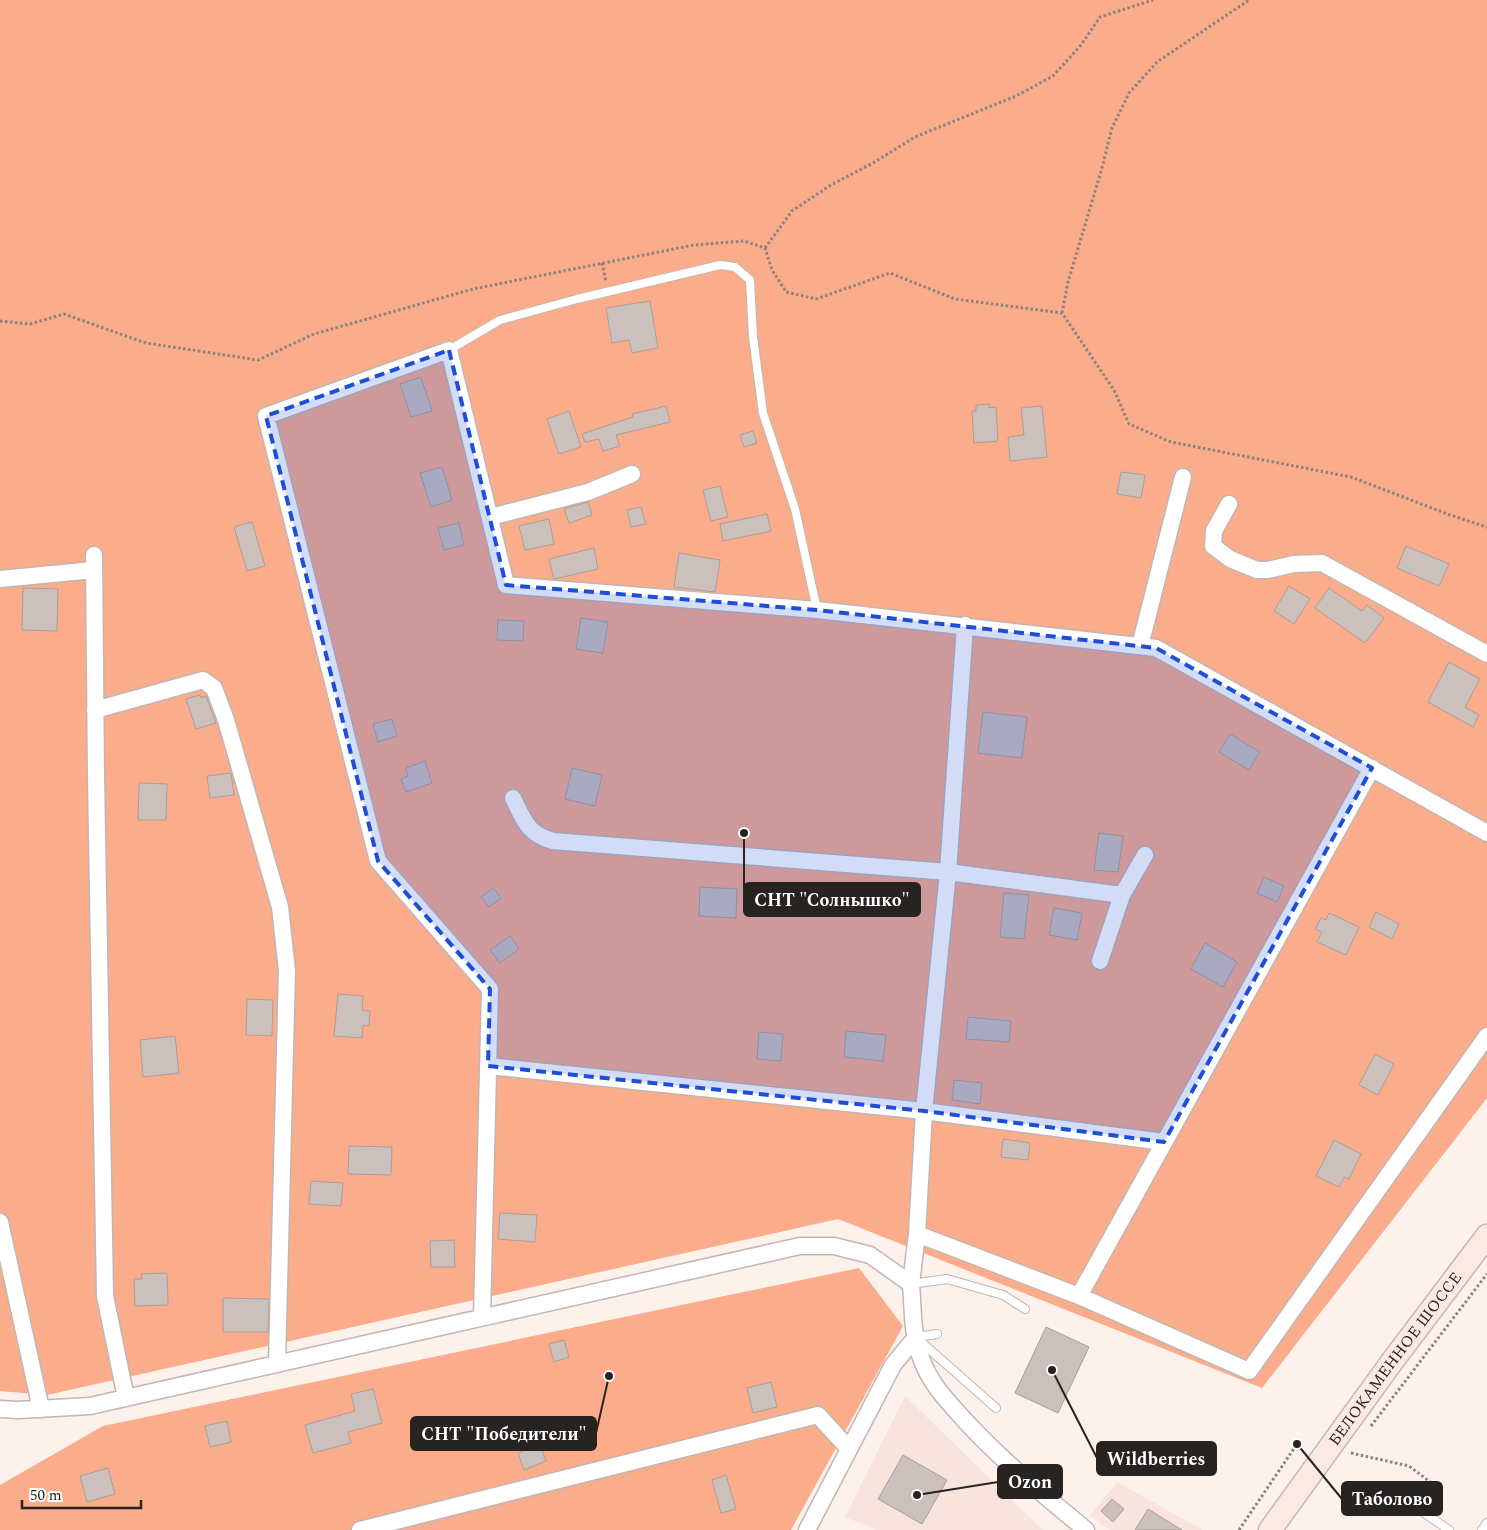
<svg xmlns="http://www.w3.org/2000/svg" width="1487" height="1530" font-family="Spectral,serif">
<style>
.built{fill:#f8e4dc}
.green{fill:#faac8b}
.building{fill:#cbc0bb;stroke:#aa9f9b}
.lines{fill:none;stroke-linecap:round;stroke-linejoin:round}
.service-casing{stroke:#c2b6b2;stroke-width:10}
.minor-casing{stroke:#c2b6b2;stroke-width:19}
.secondary-casing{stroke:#c2b6b2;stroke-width:25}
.path{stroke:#8a837f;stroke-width:3;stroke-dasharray:2.5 2.5;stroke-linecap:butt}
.service{stroke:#fff;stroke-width:8}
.minor{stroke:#fff;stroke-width:16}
.secondary{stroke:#fce9e1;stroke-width:22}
.marked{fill:#1d4ed8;fill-opacity:0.2;stroke:#1d4ed8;stroke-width:4;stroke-dasharray:10 6;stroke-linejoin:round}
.labels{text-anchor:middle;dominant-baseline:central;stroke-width:4;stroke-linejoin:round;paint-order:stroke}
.street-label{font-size:16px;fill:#272321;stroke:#fff}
.leader{fill:none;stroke:#272321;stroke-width:2}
.callout-dot{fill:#272321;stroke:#fff;stroke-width:2}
.callout{fill:#272321;stroke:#272321;stroke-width:2}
.callout-label{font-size:18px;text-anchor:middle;font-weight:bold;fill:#fff}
</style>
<rect width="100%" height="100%" fill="#fdf1ec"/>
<!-- built -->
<path class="built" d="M905 1396 1043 1530H876L845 1517Z
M1117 1482 1203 1530H1110L1090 1516Z"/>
<!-- green -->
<path class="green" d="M0 0H1487V1098L1262 1388 838 1219 47 1395 0 1391Z
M859 1268 903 1326 791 1530H0V1485L103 1426Z"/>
<!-- building -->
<path class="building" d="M650 301 658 348 632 353 629 340 612 343 606 308Z
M421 377 432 411 411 417 400 384Z
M989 404V408L996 407 998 441 974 443 972 411H976V405Z
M666 406 670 422 616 435 620 446 603 451 599 439 585 442 582 434 633 417 632 414Z
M1042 406 1047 457 1010 461 1008 437 1024 435 1021 408Z
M569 411 581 447 559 454 547 419Z
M753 431 757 443 744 447 740 435Z
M442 467 452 500 431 507 420 473Z
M1121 472 1145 475 1141 498 1117 494Z
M720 486 728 517 711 521 703 490Z
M588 502 592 515 569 523 564 509Z
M641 507 646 524 631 527 627 510Z
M767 514 771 531 723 541 720 524Z
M549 519 554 544 525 550 519 526Z
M252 522 265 566 247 571 234 527Z
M459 523 464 545 444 550 438 528Z
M1406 546 1449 564 1439 586 1397 568Z
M594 548 598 569 554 579 549 559Z
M679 553 720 560 715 592 674 587Z
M1289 586 1310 599 1294 624 1274 611Z
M23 588 58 589 57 631 22 630Z
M1329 588 1362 611 1367 605 1384 618 1365 643 1315 608Z
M581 618 608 622 603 653 576 649Z
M498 620 524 621 523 641 497 640Z
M1449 662 1480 679 1465 707 1479 715 1473 727 1428 702Z
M200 695 201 698 206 696 216 723 196 729 186 699Z
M983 712 1027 717 1022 758 978 753Z
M392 719 397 736 378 742 373 724Z
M1230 734 1260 752 1249 770 1219 752Z
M425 761 432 783 406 792 401 779 408 776 406 768Z
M572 768 602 775 595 806 565 799Z
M231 773 234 795 210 798 207 776Z
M139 783 167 784 166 820H138Z
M1099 833 1123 836 1118 872 1094 870Z
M1264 877 1284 886 1277 902 1257 893Z
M700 887 737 889 736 918 699 916Z
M493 888 501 898 489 907 481 897Z
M1004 893 1029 895 1024 939 1000 937Z
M1054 908 1082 913 1077 940 1049 935Z
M1376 912 1399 924 1392 939 1369 927Z
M1329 913 1359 927 1346 955 1317 942 1322 932 1315 929 1321 918 1326 920Z
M510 936 519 949 500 963 490 950Z
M1205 943 1237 962 1223 987 1191 969Z
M338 994 363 996 362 1010 370 1011 369 1026 363 1025 362 1038 334 1036Z
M247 999 273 1000 272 1036 246 1035Z
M968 1017 1011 1021 1009 1042 966 1039Z
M846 1031 886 1035 883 1061 844 1057Z
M759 1032 783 1034 781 1061 757 1059Z
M175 1036 179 1073 143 1077 140 1040Z
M1375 1054 1394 1064 1378 1095 1359 1085Z
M954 1080 982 1083 980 1104 952 1100Z
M1003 1139 1030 1143 1028 1160 1001 1157Z
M1334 1140 1361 1154 1349 1179 1344 1177 1339 1187 1316 1176Z
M349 1146 392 1147 391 1175 348 1174Z
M311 1181 343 1183 341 1206 309 1204Z
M500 1213 537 1215 535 1242 498 1239Z
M454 1240 455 1267H431L430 1241Z
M167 1273 168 1305 135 1306 134 1279H142L141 1274Z
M223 1298 269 1299 268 1332H223Z
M1046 1327 1089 1347 1058 1413 1015 1393Z
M564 1340 569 1357 554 1362 549 1344Z
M771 1382 777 1407 753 1413 747 1388Z
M373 1389 382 1423 348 1432 351 1443 313 1453 305 1425 355 1411 351 1394Z
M227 1421 231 1442 210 1447 205 1426Z
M540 1444 546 1461 524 1470 518 1453Z
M903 1455 947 1480 922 1524 878 1499Z
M108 1468 115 1494 87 1502 80 1476Z
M726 1475 736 1509 721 1513 712 1480Z
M1112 1499 1124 1509 1113 1522 1101 1511Z
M1148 1509 1182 1530H1135Z"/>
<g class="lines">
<!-- service casing -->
<g class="service-casing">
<path id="service" d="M449 350 500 320 577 299 720 265 735 267 750 280 753 337 763 413 795 509 817 610
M911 1284 947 1279 1003 1295 1025 1309
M916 1337 937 1334
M919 1340 996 1408
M1420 1510 1449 1530
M1482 1530 1487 1523"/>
</g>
<!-- minor casing -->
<g class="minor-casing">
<path id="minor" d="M1229 504 1214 531 1213 546 1230 559 1257 570H1268L1294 564 1322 563 1487 654
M490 517 588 492 632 474
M94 555 96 776 105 1296 126 1398
M0 579 94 570
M1140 646 1183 477
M95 710 203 680 214 688 226 720 280 907 287 971 277 1364
M513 798C524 820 527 834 553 841L948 872 1122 895
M1100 961 1122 895 1145 855
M488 1066 924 1111 1164 1142
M0 1222 41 1409
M917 1234 1079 1296 1249 1371 1487 1036
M911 1284 917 1234 924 1111 948 872 965 625
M1079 1296 1372 768
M482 1317 490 989 378 861 266 416 449 350 506 585 817 610 1156 648 1487 833
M0 1409 18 1410 90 1406 800 1246H834L870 1255 911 1284C913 1307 912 1333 920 1355 929 1384 950 1404 970 1426 1006 1464 1046 1497 1086 1530
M360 1530 818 1415 849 1449
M807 1530 893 1365 916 1337"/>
</g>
<!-- secondary casing -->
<g class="secondary-casing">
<g id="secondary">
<path id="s1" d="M1270 1530 1391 1363 1487 1236"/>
</g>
</g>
<!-- path -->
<path class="path" d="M765 248 792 211 831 185 873 163 915 137 1016 96 1053 76 1081 45 1100 17 1153 0
M602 263 606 282
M1062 313 1068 282 1102 168 1112 128 1129 93 1157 62 1249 0
M0 321 30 324 64 314 146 343 258 360 314 334 473 289 694 245 744 241 765 248 772 270 786 292 816 299 890 273 955 299 1062 313 1114 390 1129 424 1171 442 1351 477 1450 515 1487 527
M1371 1426 1487 1274
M1351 1453 1409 1466 1437 1487
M1239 1530 1297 1444"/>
<!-- service -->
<use href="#service" class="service"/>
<!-- minor -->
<use href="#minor" class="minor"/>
<!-- secondary -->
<use href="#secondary" class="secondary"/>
</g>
<!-- marked area -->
<path class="marked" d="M449 350 506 585 817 610 1156 648 1372 768 1164 1142 924 1111 488 1066 490 989 378 861 266 416Z"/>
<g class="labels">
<!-- street labels -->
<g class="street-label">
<text stroke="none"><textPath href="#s1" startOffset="212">БЕЛОКАМЕННОЕ ШОССЕ</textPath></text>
</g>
</g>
<!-- callouts -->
<path class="leader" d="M744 833L744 900M609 1376L596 1433M1052 1370L1097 1458M917 1495L998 1482M1297 1444L1342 1499"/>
<g class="callout-dot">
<circle cx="744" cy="833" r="5"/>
<circle cx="609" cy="1376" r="5"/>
<circle cx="1052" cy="1370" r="5"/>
<circle cx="917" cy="1495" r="5"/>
<circle cx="1297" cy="1444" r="5"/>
</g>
<g class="callout">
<rect x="744" y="883" width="176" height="33" rx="5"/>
<rect x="411" y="1417" width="185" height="33" rx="5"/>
<rect x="1097" y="1442" width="119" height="33" rx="5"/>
<rect x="998" y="1465" width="64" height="33" rx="5"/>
<rect x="1342" y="1482" width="100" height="33" rx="5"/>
</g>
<g class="callout-label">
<text x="832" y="906">СНТ "Солнышко"</text>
<text x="504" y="1440">СНТ "Победители"</text>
<text x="1156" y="1465">Wildberries</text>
<text x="1030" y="1488">Ozon</text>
<text x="1392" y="1505">Таболово</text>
</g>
<!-- scale -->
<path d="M22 1500v8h119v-8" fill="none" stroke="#272321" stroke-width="2.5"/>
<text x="30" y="1500" font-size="15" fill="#272321" stroke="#ffffff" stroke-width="4" paint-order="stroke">50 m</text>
</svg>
